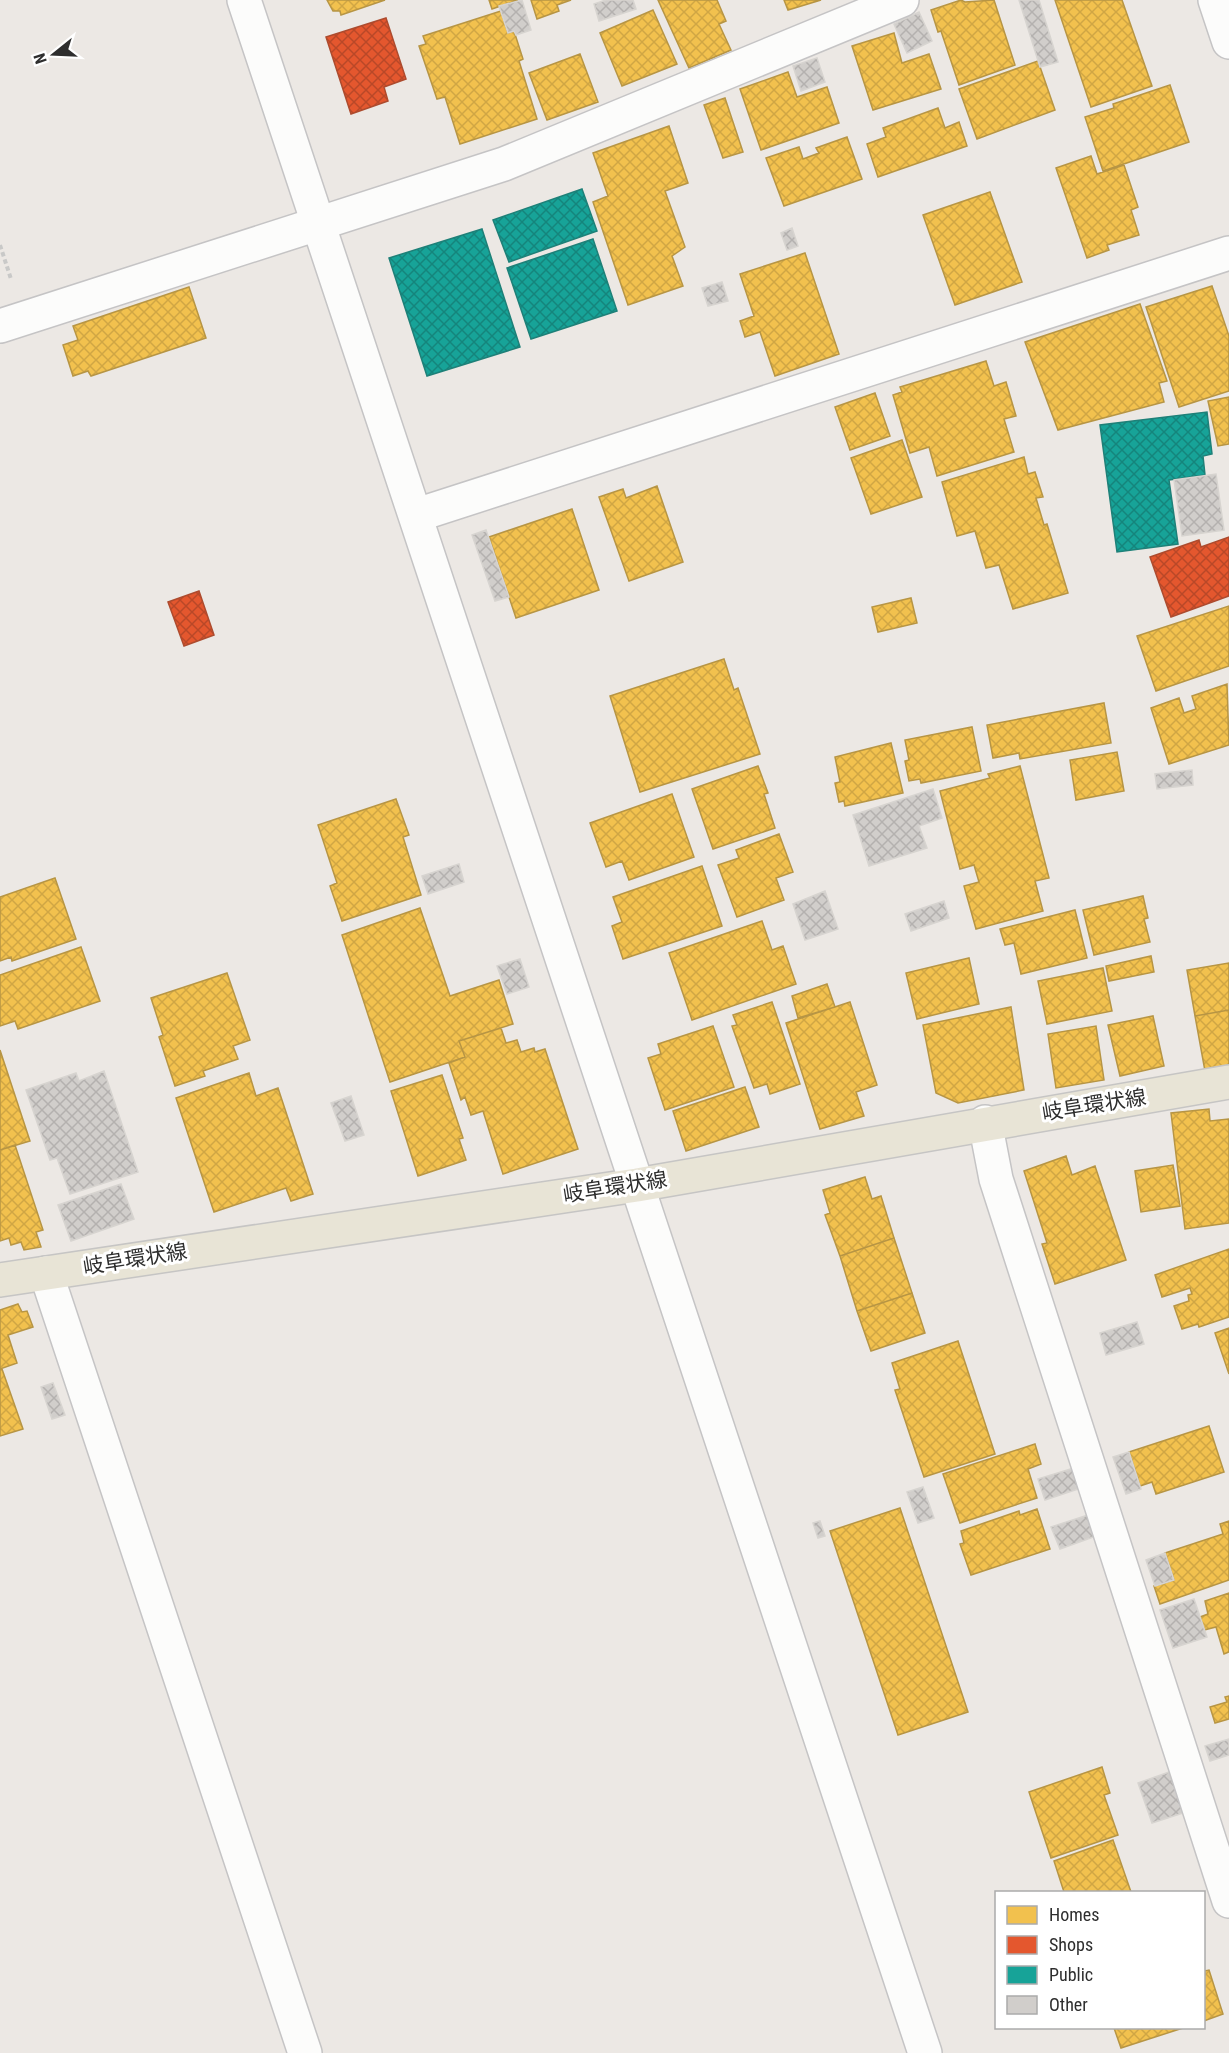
<svg xmlns="http://www.w3.org/2000/svg" width="1229" height="2053" font-family="'Roboto Condensed','Noto Sans JP',sans-serif">
<style>
.homes{fill:url(#homes-cross-hatch);stroke:#b79544;stroke-width:1.5}
.shops{fill:url(#shops-cross-hatch);stroke:#ad4b2e;stroke-width:1.5}
.public{fill:url(#public-cross-hatch);stroke:#1e8078;stroke-width:1.5}
.building{fill:url(#building-cross-hatch);stroke:#d7d4d0;stroke-width:1.5}
.lines{fill:none;stroke-linecap:round;stroke-linejoin:round}
.minor-casing{stroke:#c5c4c5;stroke-width:36}
.tertiary-casing{stroke:#c5c4c5;stroke-width:36}
.primary-casing{stroke:#c6c5c4;stroke-width:36}
.path{stroke:#c9c9c8;stroke-width:4;stroke-dasharray:4.5 3;stroke-linecap:butt}
.minor{stroke:#fcfcfb;stroke-width:33}
.tertiary{stroke:#fcfcfb;stroke-width:33}
.primary{stroke:#e8e4d6;stroke-width:33}
.labels{text-anchor:middle;dominant-baseline:central;stroke-width:6;stroke-linejoin:round;paint-order:stroke}
.street-label{font-size:21px;fill:#2e2e2e;stroke:#fff}
</style>
<defs>
<pattern id="homes-cross-hatch" width="8" height="8" patternUnits="userSpaceOnUse" patternTransform="scale(1.5)"><rect width="8" height="8" fill="#f2c14e"/><path d="M0 0l8 8M0 8l8-8" fill="none" stroke="#d0a644"/></pattern>
<pattern id="shops-cross-hatch" width="8" height="8" patternUnits="userSpaceOnUse" patternTransform="scale(1.5)"><rect width="8" height="8" fill="#e4572e"/><path d="M0 0l8 8M0 8l8-8" fill="none" stroke="#b94828"/></pattern>
<pattern id="public-cross-hatch" width="8" height="8" patternUnits="userSpaceOnUse" patternTransform="scale(1.5)"><rect width="8" height="8" fill="#17a398"/><path d="M0 0l8 8M0 8l8-8" fill="none" stroke="#15857c"/></pattern>
<pattern id="building-cross-hatch" width="8" height="8" patternUnits="userSpaceOnUse" patternTransform="scale(1.5)"><rect width="8" height="8" fill="#d1cecb"/><path d="M0 0l8 8M0 8l8-8" fill="none" stroke="#b4b1af"/></pattern>
</defs>
<rect width="100%" height="100%" fill="#ece8e4"/>
<!-- homes -->
<path class="homes" d="M327 0H385L341 15 340 11H333Z
M489 0H518L492 9Z
M531 0H571L557 5 559 11 537 19Z
M658 0H717L726 21 719 24 731 50 689 68Z
M784 0H821L788 10Z
M961 0 965 2 994 0 1015 65 959 85 941 31 938 32 931 10Z
M1055 0H1122L1152 86 1091 107Z
M653 10 677 64 622 86 600 33Z
M501 11 508 33 514 31 523 59 519 61 537 119 460 144 445 97 437 99 419 46 426 44 423 36Z
M894 33 902 63 929 54 941 89 873 110 852 46Z
M580 54 598 102 547 120 529 73Z
M1038 61 1055 110 977 139 959 89Z
M788 72 797 97 827 87 839 123 761 150 740 89Z
M1170 85 1189 142 1103 171 1085 117 1114 108 1113 104Z
M725 98 743 152 723 158 704 105Z
M938 108 945 128 959 122 967 146 878 177 867 144 886 137 883 128Z
M669 126 688 183 665 191 685 247 672 256 683 286 628 305 593 202 608 196 593 153Z
M847 137 862 179 784 206 766 158 799 147 803 159 819 153 816 148Z
M1091 156 1097 174 1124 165 1138 207 1131 210 1139 235 1107 245 1109 250 1087 258 1056 168Z
M990 192 1022 282 955 305 923 215Z
M805 253 839 354 775 376 760 332 745 337 740 321 754 316 740 274Z
M1212 286 1229 336V391L1179 407 1146 307Z
M189 287 206 338 91 376 88 371 73 376 63 345 78 340 73 326Z
M1140 304 1167 381 1159 383 1164 402 1058 430 1025 342Z
M986 361 994 386 1006 382 1016 416 1004 419 1014 452 937 476 929 447 910 453 893 395 902 392 900 387Z
M875 393 890 436 850 450 835 407Z
M1229 397V444L1218 446 1208 401Z
M902 440 922 497 871 514 851 458Z
M1024 457 1028 474 1035 472 1043 497 1036 498 1044 525 1047 524 1068 593 1013 609 999 565 986 568 975 531 957 536 942 482Z
M657 486 683 562 629 581 599 497 623 489 626 498Z
M572 509 599 590 516 618 489 537Z
M911 598 917 623 878 632 872 607Z
M1229 606V666L1156 691 1137 636Z
M724 659 734 690 738 688 760 754 640 792 610 696Z
M1227 684 1229 745 1169 764 1151 708 1179 698 1184 713 1196 709 1192 696Z
M1104 703 1111 743 1020 759 1019 753 993 758 987 725Z
M972 727 981 771 921 783 920 779 909 781 905 761 909 760 905 740Z
M891 743 903 793 845 806 844 801 839 802 835 783 840 782 835 757Z
M1117 752 1124 791 1076 800 1070 760Z
M758 766 768 793 764 794 775 828 713 849 692 789Z
M1020 766 1049 878 1035 881 1043 911 976 929 964 886 979 882 974 865 960 869 940 791 990 778 988 774Z
M672 794 694 857 629 880 622 861 606 867 590 823Z
M396 799 409 835 403 837 421 895 342 921 330 886 337 883 318 825Z
M779 834 793 872 776 878 784 900 737 917 718 865 739 858 736 850Z
M702 866 722 926 623 959 612 926 622 922 613 897Z
M55 878 76 939 12 961 11 957 0 961V897Z
M1143 896 1148 918 1144 919 1150 942 1094 955 1083 910Z
M420 908 450 996 499 980 513 1024 459 1041 465 1057 390 1082 342 935Z
M1075 910 1087 958 1021 974 1014 943 1005 945 1000 929Z
M762 921 772 950 783 946 796 984 692 1020 669 953Z
M81 947 100 1001 18 1029 15 1021 0 1026V975Z
M1151 956 1154 972 1109 981 1106 966Z
M969 958 979 1004 917 1019 906 973Z
M1229 963V1010L1195 1016 1187 970Z
M1103 968 1112 1011 1047 1024 1038 981Z
M227 973 250 1040 233 1046 238 1059 203 1071 205 1076 175 1086 159 1037 163 1035 151 998Z
M827 984 835 1007 798 1018 792 996Z
M772 1002 800 1084 770 1094 767 1084 754 1088 732 1026 737 1025 733 1015Z
M850 1002 877 1085 856 1092 864 1116 820 1129 786 1023Z
M1011 1007 1024 1090 958 1103 936 1093 923 1025Z
M1229 1010V1066L1205 1071 1195 1016Z
M1153 1016 1164 1066 1120 1076 1108 1025Z
M713 1026 734 1087 665 1110 648 1058 661 1054 658 1044Z
M1096 1026 1104 1080 1056 1088 1048 1034Z
M501 1028 506 1043 517 1040 521 1052 534 1048 535 1052 545 1049 578 1149 503 1174 483 1111 471 1115 465 1097 461 1100 449 1063 465 1057 459 1041Z
M0 1050 30 1141 0 1150Z
M249 1073 256 1096 278 1088 313 1194 291 1201 286 1188 214 1212 176 1098Z
M442 1075 463 1138 459 1139 466 1160 418 1176 391 1091Z
M745 1087 759 1127 686 1151 673 1111Z
M1209 1109 1210 1121 1229 1119V1223L1185 1229 1171 1113Z
M15 1145 43 1230 36 1232 41 1247 24 1250 21 1242 11 1245 9 1238 0 1241V1150Z
M1066 1156 1072 1175 1095 1166 1126 1260 1055 1284 1042 1244 1047 1243 1024 1171Z
M1173 1165 1180 1206 1141 1212 1135 1171Z
M865 1177 872 1199 881 1196 894 1238 840 1256 825 1215 830 1213 823 1190Z
M894 1238 912 1293 857 1311 840 1256Z
M1229 1249V1317L1199 1327 1198 1324 1182 1329 1174 1306 1189 1301 1188 1295 1192 1294 1190 1288 1162 1297 1155 1275Z
M912 1293 925 1333 871 1351 857 1311Z
M18 1304 22 1312 27 1311 33 1327 8 1335 17 1363 0 1369V1310Z
M1229 1328V1374L1215 1333Z
M958 1341 995 1454 924 1477 895 1390 900 1389 892 1363Z
M2 1369 23 1429 0 1436V1370Z
M1209 1426 1224 1472 1156 1494 1152 1482 1140 1486 1129 1452Z
M1035 1444 1041 1464 1028 1469 1037 1498 960 1523 943 1474Z
M900 1508 968 1712 898 1735 830 1531Z
M1037 1509 1050 1549 971 1575 960 1544 964 1543 961 1531 1019 1511 1020 1515Z
M1229 1521V1580L1160 1604 1154 1586 1174 1580 1165 1553 1223 1534 1220 1524Z
M1229 1593V1652L1224 1654 1216 1627 1204 1630 1200 1617 1208 1614 1205 1601Z
M1229 1696V1719L1215 1723 1210 1707 1227 1702 1225 1697Z
M1102 1767 1110 1793 1104 1795 1118 1835 1051 1858 1029 1792Z
M1113 1840 1131 1892H1064L1054 1861Z
M1209 1970 1223 2014 1204 2021V1971Z
M1114 2028H1183L1121 2048Z"/>
<!-- shops -->
<path class="shops" d="M386 18 406 79 384 87 388 101 351 114 326 37Z
M1229 537V596L1171 617 1150 557 1199 540 1201 547Z
M199 591 214 635 184 646 168 602Z"/>
<!-- public -->
<path class="public" d="M582 189 597 231 509 262 493 220Z
M482 229 520 347 427 376 389 258Z
M593 239 617 311 531 339 507 268Z
M1207 412 1212 454 1203 456 1205 475 1169 480 1178 544 1117 552 1100 425Z"/>
<!-- building -->
<path class="building" d="M522 0 531 30 516 35 514 31 508 33 499 6Z
M606 0H633L636 9 599 21 594 4Z
M1019 0H1039L1058 62 1040 67Z
M919 12 932 41 907 53 894 24Z
M817 58 825 82 801 91 793 66Z
M792 228 798 246 787 250 781 233Z
M722 282 728 301 708 306 702 288Z
M1216 474 1224 530 1182 536 1174 480Z
M486 530 509 597 495 601 472 535Z
M1192 770 1193 785 1157 789 1155 774Z
M933 789 942 818 919 826 927 848 869 866 853 815Z
M459 864 464 882 428 894 422 876Z
M825 891 838 929 805 940 793 904Z
M944 901 949 918 911 931 905 914Z
M520 959 529 987 507 994 497 966Z
M104 1071 138 1172 70 1194 57 1158 50 1160 26 1090 76 1073 79 1081Z
M351 1096 364 1135 345 1141 331 1103Z
M121 1184 134 1219 71 1241 58 1205Z
M1137 1322 1144 1344 1106 1355 1100 1333Z
M53 1383 65 1415 52 1419 41 1387Z
M1129 1452 1141 1489 1126 1494 1113 1457Z
M1074 1468 1081 1488 1045 1500 1038 1479Z
M923 1487 934 1518 918 1523 907 1492Z
M1088 1515 1096 1536 1060 1549 1051 1527Z
M820 1521 825 1536 818 1538 813 1523Z
M1165 1553 1174 1580 1155 1586 1146 1560Z
M1194 1599 1207 1637 1173 1648 1160 1610Z
M1229 1739V1755L1210 1761 1205 1746Z
M1172 1771 1186 1812 1152 1823 1138 1783Z"/>
<g class="lines">
<!-- minor casing -->
<g class="minor-casing">
<path id="minor" d="M1215 0 1229 42
M0 326 504 164 902 0
M417 515 1229 253
M985 1122 996 1179 1229 1901
M46 1273 305 2053"/>
</g>
<!-- tertiary casing -->
<g class="tertiary-casing">
<path id="tertiary" d="M244 0 925 2053"/>
</g>
<!-- primary casing -->
<g class="primary-casing">
<path id="primary" d="M0 1280 637 1185 1229 1082"/>
</g>
<!-- path -->
<path class="path" d="M0 245 11 279"/>
<!-- minor -->
<use href="#minor" class="minor"/>
<!-- tertiary -->
<use href="#tertiary" class="tertiary"/>
<!-- primary -->
<use href="#primary" class="primary"/>
</g>
<g class="labels">
<!-- street labels -->
<g class="street-label">
<text transform="translate(1094 1105) rotate(-9)">岐阜環状線</text>
<text transform="translate(615 1187) rotate(-9)">岐阜環状線</text>
<text transform="translate(135 1259) rotate(-9)">岐阜環状線</text>
</g>
</g>
<!-- legend -->
<rect x="995" y="1891" width="210" height="138" fill="#ffffff" stroke="#ababab" stroke-width="1.5"/>
<rect x="1007" y="1906" width="30" height="18" fill="#f2c14e" stroke="#ababab" stroke-width="1.5"/>
<text x="1049" y="1921" font-size="18" fill="#2e2e2e">Homes</text>
<rect x="1007" y="1936" width="30" height="18" fill="#e4572e" stroke="#ababab" stroke-width="1.5"/>
<text x="1049" y="1951" font-size="18" fill="#2e2e2e">Shops</text>
<rect x="1007" y="1966" width="30" height="18" fill="#17a398" stroke="#ababab" stroke-width="1.5"/>
<text x="1049" y="1981" font-size="18" fill="#2e2e2e">Public</text>
<rect x="1007" y="1996" width="30" height="18" fill="#d1cecb" stroke="#ababab" stroke-width="1.5"/>
<text x="1049" y="2011" font-size="18" fill="#2e2e2e">Other</text>
<!-- north arrow -->
<g transform="translate(54 54) rotate(252)" stroke="#ffffff" stroke-width="4.5" paint-order="stroke">
<path d="M0-4.5L10 22L0 15L-10 22Z" fill="#2e2e2e"/>
<text y="-9" font-size="16" font-weight="bold" text-anchor="middle" fill="#2e2e2e">N</text>
</g>
</svg>
